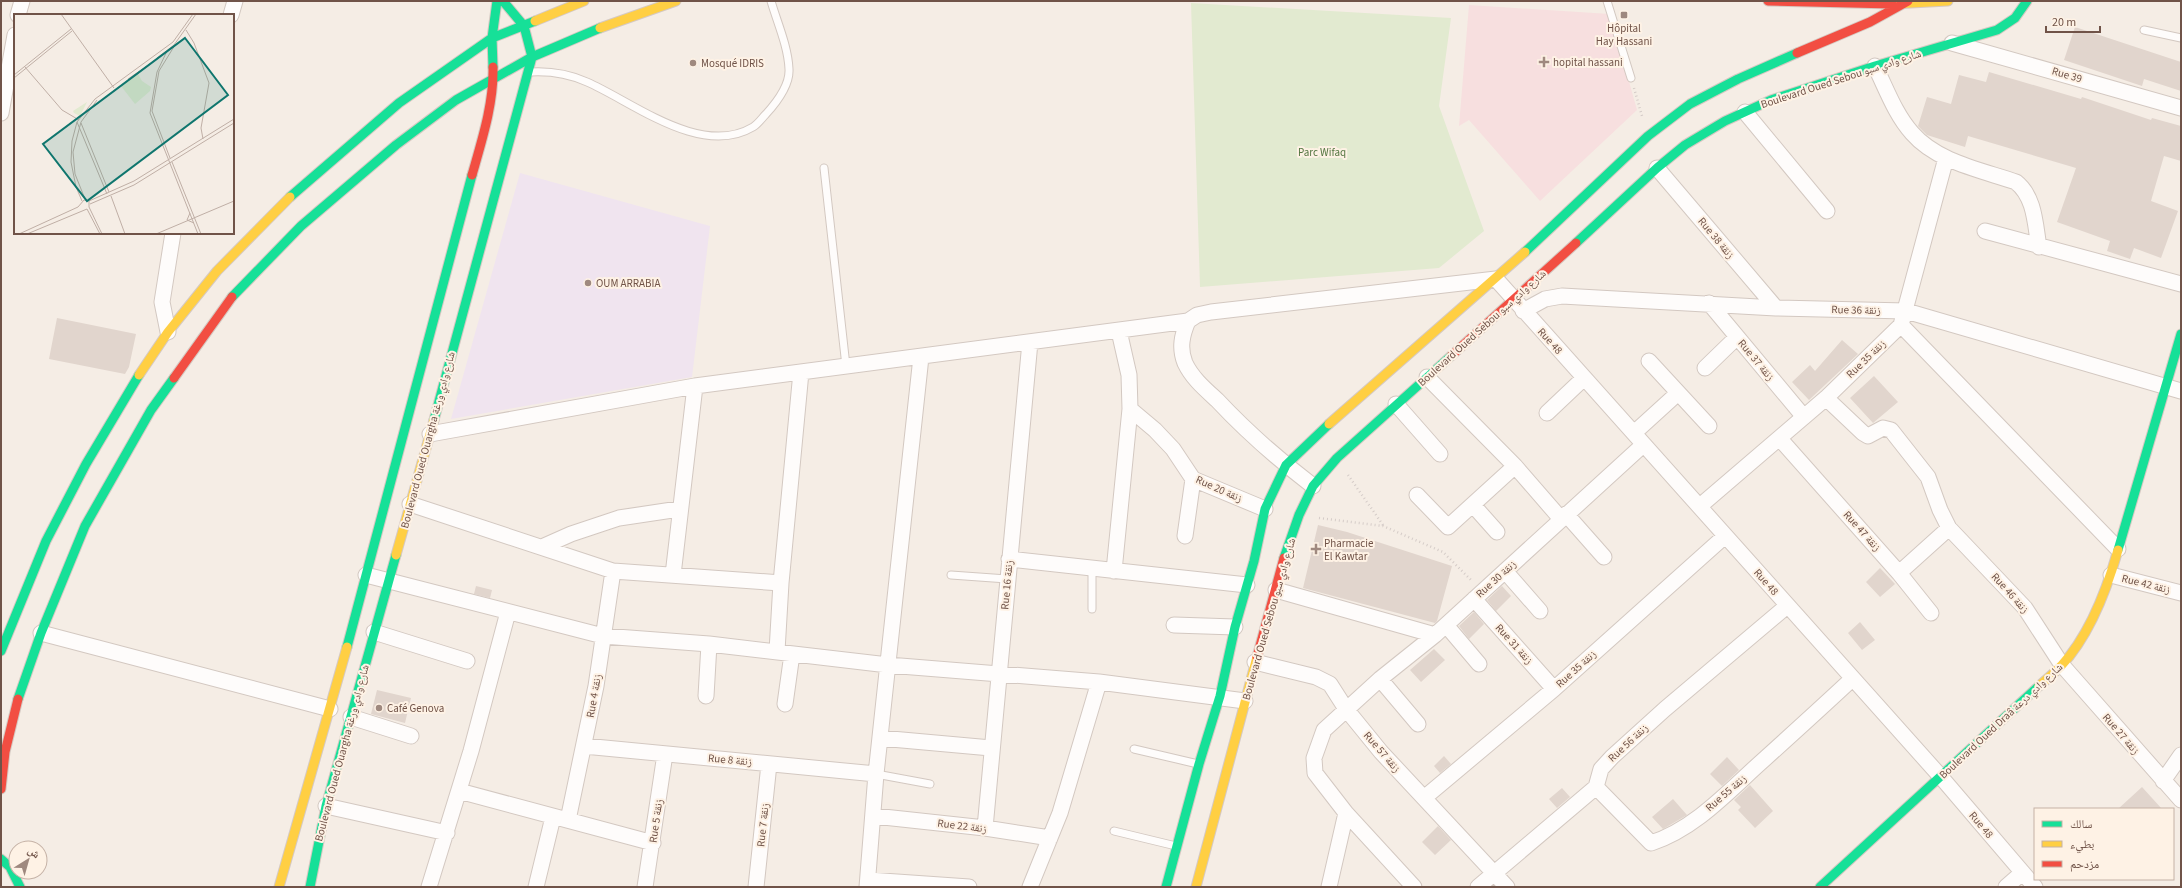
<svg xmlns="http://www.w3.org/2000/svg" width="2182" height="888" font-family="'Source Sans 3','Noto Naskh Arabic',sans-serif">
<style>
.education{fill:#f0e4ef}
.medical{fill:#f7dfdf}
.green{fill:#e2ead0}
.building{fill:#e1d5cd}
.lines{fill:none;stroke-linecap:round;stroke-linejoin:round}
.lane-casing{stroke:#d3c8c1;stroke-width:9}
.street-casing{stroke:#d3c8c1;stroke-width:17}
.fast-casing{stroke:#d5c9c2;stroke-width:11}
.slow-casing{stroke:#d5c9c2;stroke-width:11}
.jam-casing{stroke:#d5c9c2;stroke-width:11}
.path{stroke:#d5ccc8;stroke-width:2.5;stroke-dasharray:1 3;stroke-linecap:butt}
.lane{stroke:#fefcfb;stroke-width:7}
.street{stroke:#fefcfb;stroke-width:15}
.fast{stroke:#16e098;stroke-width:9}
.slow{stroke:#ffcf43;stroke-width:9}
.jam{stroke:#f24e42;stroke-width:9}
.poi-dot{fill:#9f897f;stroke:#fef2e5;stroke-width:1.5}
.labels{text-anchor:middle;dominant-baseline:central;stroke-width:4;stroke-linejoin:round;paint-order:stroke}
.poi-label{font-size:11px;fill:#705348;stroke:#fef2e5;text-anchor:start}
.street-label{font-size:11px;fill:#705348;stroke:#fef2e5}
.park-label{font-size:11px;fill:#547641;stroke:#fef2e5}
.inset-road{fill:none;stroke:#c0afa6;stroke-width:1}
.view{fill:#0f766e;fill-opacity:0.15;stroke:#0f766e;stroke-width:2}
.inset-edge{fill:none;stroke:#705348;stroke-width:2}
</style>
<rect width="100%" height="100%" fill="#f5ede5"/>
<!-- education -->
<path class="education" d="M520 173 710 226 692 377 451 419Z"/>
<!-- medical -->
<path class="medical" d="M1469 5 1610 14 1637 110 1540 201 1469 120 1459 126Z"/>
<!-- green -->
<path class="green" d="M1191 3 1451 18 1439 106 1484 231 1439 268 1200 287Z"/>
<!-- building -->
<path class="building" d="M2075 27 2181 62V91L2144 79 2142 86 2064 60Z
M1989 72 2081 99 2082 97 2151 120 2152 118 2181 126V161L2164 156 2151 201 2178 211 2161 258 2134 248 2130 259 2107 251 2110 241 2057 222 2076 168 1968 136 1965 147 1927 135 1918 126 1927 97 1951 104 1959 75 1986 82Z
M57 318 136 334 129 367 125 374 49 359Z
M1842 340 1858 354 1809 400 1792 382 1810 365 1815 371Z
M1874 376 1898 402 1873 423 1850 398Z
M1318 525 1347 532 1452 566 1437 621 1435 623 1303 588Z
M1880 568 1895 584 1880 597 1866 582Z
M476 586 492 590 490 598 474 594Z
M1502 586 1511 596 1496 611 1487 600Z
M1474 612 1484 624 1469 639 1459 626Z
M1860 622 1875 640 1862 650 1848 633Z
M1434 649 1445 660 1421 682 1410 670Z
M377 690 411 698 405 723 371 714Z
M1444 756 1451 764 1440 773 1434 766Z
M1727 757 1739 770 1722 786 1710 774Z
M1750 785 1773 811 1755 828 1738 810 1741 807 1734 800Z
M2142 787 2162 809H2118Z
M1562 788 1570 797 1557 808 1549 799Z
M1673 799 1687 815 1663 829 1652 817Z
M1438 826 1451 840 1435 855 1422 842Z"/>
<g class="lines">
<!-- lane casing -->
<g class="lane-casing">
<path id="lane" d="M1607 1 1631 78
M2144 30 2181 38
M531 72C550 71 569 74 587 82 633 102 701 158 753 127 758 124 762 118 766 114 776 103 790 85 789 69 788 46 777 22 771 1
M824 168 846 366
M951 575 1007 579
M1092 609V568
M1134 749 1198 764
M876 774 930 784
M1114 831 1176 846"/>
</g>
<!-- street casing -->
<g class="street-casing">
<path id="street" d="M18 15 22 1
M231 15 235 1
M1952 43 2181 108
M1875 66C1886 88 1895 114 1912 133 1937 162 1981 170 2016 182 2035 197 2035 224 2039 247
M1745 112 1827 211
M1 113 15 35
M1657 168 1776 308
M1985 231 2181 284
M1709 303 1804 417
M1523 311 1545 299 1562 296 1776 308 1906 311 2181 391
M1188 321C1182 335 1179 348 1185 363 1192 378 1205 389 1217 400 1247 432 1279 460 1313 486
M1901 325 2118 549
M168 332 162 302 173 233
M1649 361 1709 426
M1705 368 1737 337
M1427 377 1515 466 1561 519
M1826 398 1863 433 1868 436 1883 428 1891 430 1928 477 1940 510 1949 528 2025 608 2062 665 2181 800
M1396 404 1440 454
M1130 409 1155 430 1173 449 1193 479 1265 509
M1547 413 1584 378
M1634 433 1678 393
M430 434 695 386 1188 321 1197 315 1211 312 1496 279 1941 777 2035 887
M1780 439 1899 573 1931 613
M1417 495 1448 527 1515 466
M410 504 613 571 781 583
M1473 505 1497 532
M1700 506 1826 398 1901 325 1946 158
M1566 514 1604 557
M1185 536 1193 479
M544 546 571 534 619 518 679 509
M1009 559 1247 585
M1114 571 1130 409 1129 375 1119 331
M1505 571 1540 611
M1899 573 1949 528
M366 575 603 636 709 644 888 665 1099 682 1245 701
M673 575 695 386
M2111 575 2181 593
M1276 590 1435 635
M1474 599 1554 689
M1174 625 1235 627
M1446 625 1479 664
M374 632 467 661
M41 633 330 709
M777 651 781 583 801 372
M1255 662 1316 677 1330 684 1346 709 1381 752 1507 887
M1380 679 1418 724
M706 696 709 644
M785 704 792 654
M351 717 411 736
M880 738 991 748
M584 746 876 774
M2163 781 2181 755
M1596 787 1651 843C1694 829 1727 793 1759 764 1790 736 1821 708 1852 679
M459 791 653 843
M1424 798 1554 689 1725 536
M326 806 447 833
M874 816 985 828 1050 838
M568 820 596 686 613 571
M985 828 1030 342
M868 880 969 887
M429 887 471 751 508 612
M536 887 553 817
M645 887 665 754
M756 887 769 764
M867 887 876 774 921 357
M1030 887 1060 813 1099 682
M1329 887 1346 813
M1414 887 1346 813 1315 773 1314 758 1324 730 1380 679 1435 635 1643 445
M1478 887 1596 787 1601 769 1612 757 1665 709 1787 606
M2006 887 2022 873"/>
</g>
<!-- fast casing -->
<g class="fast-casing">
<path id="fast" d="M493 67 492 38 497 1
M290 197 399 103 492 38 535 21
M1576 243 1657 168 1685 145 1725 121 1771 100 1875 66 1997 30 2015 18 2027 1
M1525 252 1648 136 1690 104 1738 79 1797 53
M232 297 301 226 396 145 456 100 532 57 600 28
M434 420 532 57 524 26 503 1
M2118 550 2181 334
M1284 558 1299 515 1313 486 1337 458 1451 356
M347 647 472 175
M1 651 46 541 86 464 139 375
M18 699 41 633 85 526 151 410 174 378
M1 859 10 867 20 887
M310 887 326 806 396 555
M1166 887 1199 764 1220 696 1235 627 1254 561 1265 509 1286 465 1329 424
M1820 887 2039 686"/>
</g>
<!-- slow casing -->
<g class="slow-casing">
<path id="slow" d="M1892 4 1948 1
M535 21 584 1
M600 28 676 1
M139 375 168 332 217 271 290 197
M1329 424 1525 252
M396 555 434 420
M2039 686C2046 680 2054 673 2061 666 2090 635 2107 589 2118 550
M279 887 347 647
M1196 887 1257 657"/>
</g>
<!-- jam casing -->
<g class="jam-casing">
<path id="jam" d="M1768 1 1892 4
M1797 53 1870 22 1908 1
M472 175C482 140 494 103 493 67
M1451 356 1576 243
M174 378 232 297
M1257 657 1284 558
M1 789 5 752 18 699"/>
</g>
<!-- path -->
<path class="path" d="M1634 88 1642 116
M1348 475 1383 525
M1319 518 1383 526 1443 552 1471 580"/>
<!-- lane -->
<use href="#lane" class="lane"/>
<!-- street -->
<use href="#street" class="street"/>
<!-- fast -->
<use href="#fast" class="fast"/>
<!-- slow -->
<use href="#slow" class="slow"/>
<!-- jam -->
<use href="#jam" class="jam"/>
</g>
<!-- markers -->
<g class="poi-dot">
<rect x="1620" y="11" width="8" height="8" rx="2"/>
<path d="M1542 56h4v4h4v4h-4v4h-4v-4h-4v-4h4z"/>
<circle cx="693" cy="63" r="4"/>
<circle cx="588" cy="283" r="4"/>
<path d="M1314 543h4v4h4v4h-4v4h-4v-4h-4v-4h4z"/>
<circle cx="379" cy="708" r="4"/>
</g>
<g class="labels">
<!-- poi labels -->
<g class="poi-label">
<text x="1624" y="28" text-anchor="middle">Hôpital<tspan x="1624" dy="13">Hay Hassani</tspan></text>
<text x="1553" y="62">hopital hassani</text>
<text x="701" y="63">Mosqué IDRIS</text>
<text x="596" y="283">OUM ARRABIA</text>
<text x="1324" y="543">Pharmacie<tspan x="1324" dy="13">El Kawtar</tspan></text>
<text x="387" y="708">Café Genova</text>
</g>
<!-- street labels -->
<g class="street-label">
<text transform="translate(2067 75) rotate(16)">Rue 39</text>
<text transform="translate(1841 79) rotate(-18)">Boulevard Oued Sebou شارع وادي سبو</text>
<text transform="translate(1716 238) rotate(50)">Rue 38 زنقة</text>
<text transform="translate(1856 310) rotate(1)">Rue 36 زنقة</text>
<text transform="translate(1482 328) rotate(-42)">Boulevard Oued Sebou شارع وادي سبو</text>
<text transform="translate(1550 341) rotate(48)">Rue 48</text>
<text transform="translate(1866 359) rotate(-44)">Rue 35 زنقة</text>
<text transform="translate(1756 360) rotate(50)">Rue 37 زنقة</text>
<text transform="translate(428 440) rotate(-75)">Boulevard Oued Ouargha شارع وادي ورغة</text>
<text transform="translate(1219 489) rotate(24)">Rue 20 زنقة</text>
<text transform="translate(1862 531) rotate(48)">Rue 47 زنقة</text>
<text transform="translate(1496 579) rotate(-42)">Rue 30 زنقة</text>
<text transform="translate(1766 582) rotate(49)">Rue 48</text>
<text transform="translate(2146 584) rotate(14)">Rue 42 زنقة</text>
<text transform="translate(1007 585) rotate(-85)">Rue 16 زنقة</text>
<text transform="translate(2010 593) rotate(48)">Rue 46 زنقة</text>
<text transform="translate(1269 619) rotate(-74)">Boulevard Oued Sebou شارع وادي سبو</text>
<text transform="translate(1514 644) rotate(48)">Rue 31 زنقة</text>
<text transform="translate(1576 669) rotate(-42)">Rue 35 زنقة</text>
<text transform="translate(594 696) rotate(-80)">Rue 4 زنقة</text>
<text transform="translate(2001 721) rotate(-43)">Boulevard Oued Draâ شارع وادي درعة</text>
<text transform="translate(2121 734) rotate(49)">Rue 27 زنقة</text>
<text transform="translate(1628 743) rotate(-43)">Rue 56 زنقة</text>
<text transform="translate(1382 752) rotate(49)">Rue 57 زنقة</text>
<text transform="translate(342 753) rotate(-75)">Boulevard Oued Ouargha شارع وادي ورغة</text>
<text transform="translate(730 760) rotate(5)">Rue 8 زنقة</text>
<text transform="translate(1726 793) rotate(-41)">Rue 55 زنقة</text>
<text transform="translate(656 821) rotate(-82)">Rue 5 زنقة</text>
<text transform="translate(763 825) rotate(-84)">Rue 7 زنقة</text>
<text transform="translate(1981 825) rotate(50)">Rue 48</text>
<text transform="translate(962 826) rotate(7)">Rue 22 زنقة</text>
</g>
<!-- park labels -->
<g class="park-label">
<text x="1322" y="152">Parc Wifaq</text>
</g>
</g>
<!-- overview -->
<g transform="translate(14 14)">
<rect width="220" height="220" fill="#f5ede5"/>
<path d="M124 60 128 67 137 73 136 77 121 90 107 72ZM73 88 66 102 60 99 59 97Z" fill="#e2ead0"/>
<path class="inset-road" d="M47 0 100 74M172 16 180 29 195 69 187 114 189 125M153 37 143 58 136 99 184 220M143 44 160 31 182 0M11 53 48 96 65 106M0 61 57 15M0 64 58 17M114 65 139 48M63 108 93 180M67 109 95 178M156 144 138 97 145 57 161 31M158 148 187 220M97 182 111 220M71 185 61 160 59 138 67 108 83 86M68 187 62 173 57 148 58 127 63 108 81 85 159 28 179 0M75 187 120 167 220 105M76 190 120 171 220 109M75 193 88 220M73 195 86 220M176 199 173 206 180 209M5 220 64 193 70 186 75 187V193M13 220 73 195M142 220 220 187"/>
<path class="view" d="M171 24 214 81 73 187 29 130Z"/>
<rect width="220" height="220" class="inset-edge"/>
</g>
<!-- border -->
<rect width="2182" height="888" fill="none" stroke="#705348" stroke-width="4"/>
<!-- legend -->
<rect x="2034" y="808" width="140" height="72" fill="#fef2e5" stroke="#c5b2a6"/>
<rect x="2042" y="821" width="20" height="6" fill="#16e098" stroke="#c5b2a6"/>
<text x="2070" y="828" font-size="12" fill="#705348">سالك</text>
<rect x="2042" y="841" width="20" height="6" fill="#ffcf43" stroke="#c5b2a6"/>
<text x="2070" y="848" font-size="12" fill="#705348">بطيء</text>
<rect x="2042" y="861" width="20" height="6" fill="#f24e42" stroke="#c5b2a6"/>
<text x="2070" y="868" font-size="12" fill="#705348">مزدحم</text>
<!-- north arrow -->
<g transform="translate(28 860) rotate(37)"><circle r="19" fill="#fef2e5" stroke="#c5b2a6"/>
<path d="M0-3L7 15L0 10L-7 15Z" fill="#9f897f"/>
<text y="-6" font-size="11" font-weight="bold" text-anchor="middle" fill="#705348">ش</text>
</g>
<!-- scale -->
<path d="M2046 26v6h54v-6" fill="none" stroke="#705348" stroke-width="2"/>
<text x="2052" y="26" font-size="12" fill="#705348" stroke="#fef2e5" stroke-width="3" paint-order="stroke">20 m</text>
</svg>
